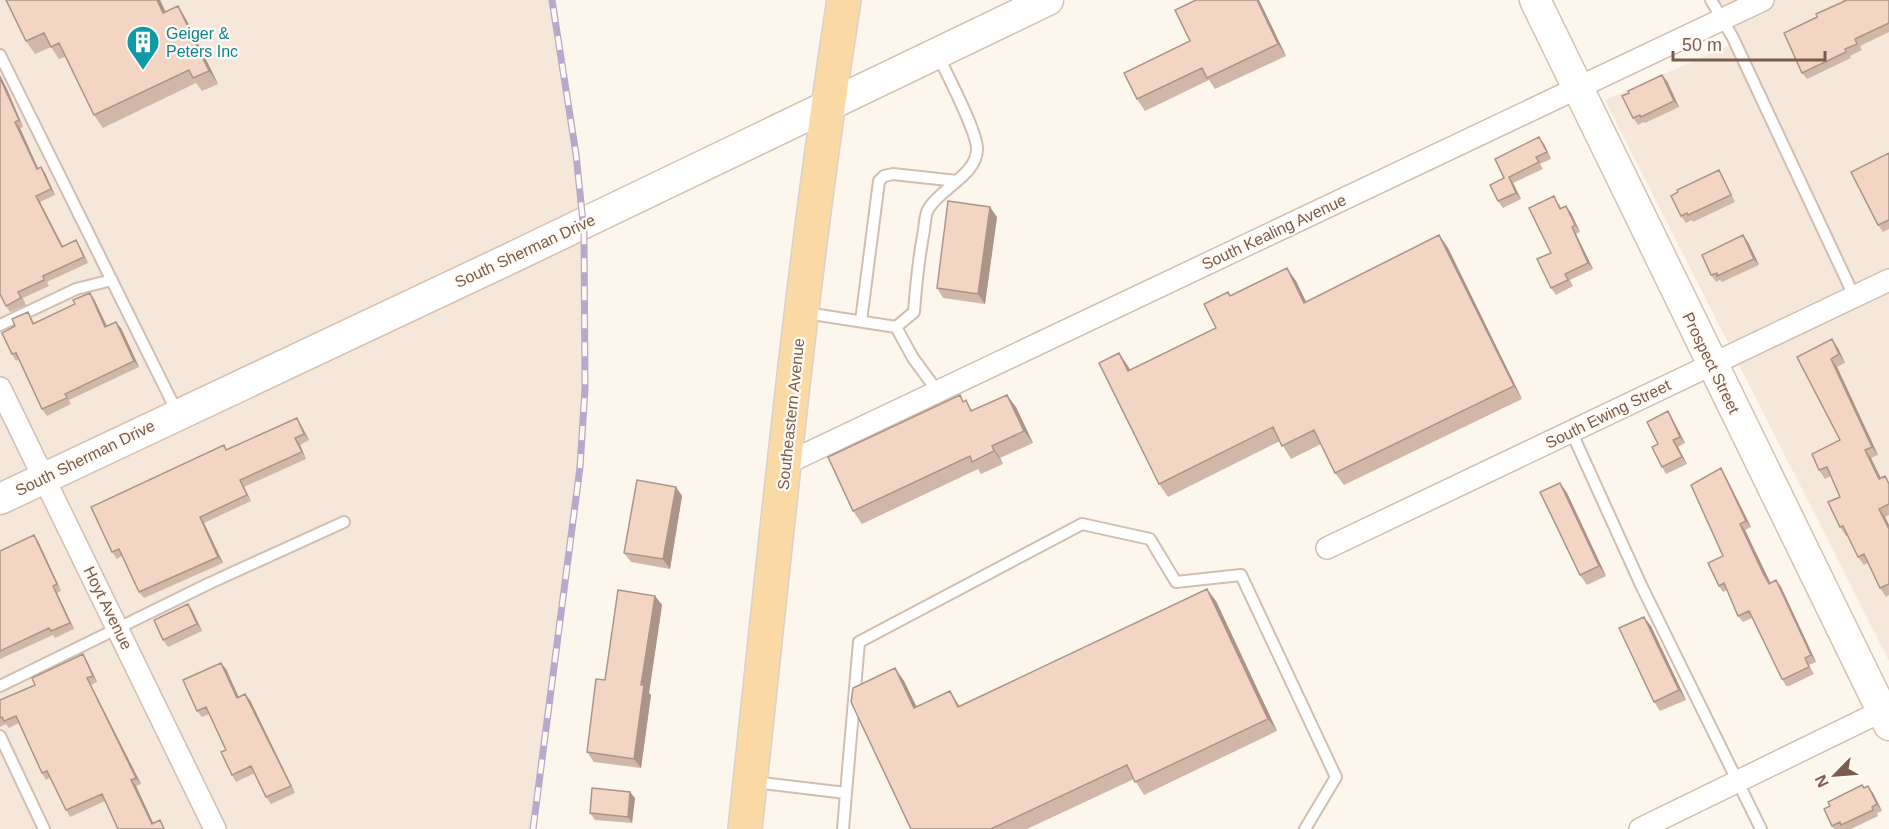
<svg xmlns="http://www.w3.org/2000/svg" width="1889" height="829" font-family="Helvetica,sans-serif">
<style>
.residential{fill:#f5e8da}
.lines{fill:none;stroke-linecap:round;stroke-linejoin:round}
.service-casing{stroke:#d1beb0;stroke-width:14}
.minor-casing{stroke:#d1beb0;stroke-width:24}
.secondary-casing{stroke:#d6c0b0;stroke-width:33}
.primary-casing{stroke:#dad1cd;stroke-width:36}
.service{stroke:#fff;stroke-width:10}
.minor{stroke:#fff;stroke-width:21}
.secondary{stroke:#fff;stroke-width:30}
.primary{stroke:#fbd9a5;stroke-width:33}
.rail-casing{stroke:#b9a8c9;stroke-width:7}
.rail{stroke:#fffaf3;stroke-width:4.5;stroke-dasharray:14;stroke-linecap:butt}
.wall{fill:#d1b7a8}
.shaded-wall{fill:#aa9588}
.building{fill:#f3d5c3;stroke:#aa9588;stroke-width:1.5}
.labels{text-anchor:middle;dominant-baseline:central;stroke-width:4.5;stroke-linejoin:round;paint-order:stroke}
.culture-label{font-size:16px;fill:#0d838f;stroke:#fffaf3;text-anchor:start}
.street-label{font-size:16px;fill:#7a5c4d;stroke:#fffaf3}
</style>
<rect width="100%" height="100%" fill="#fdf6ec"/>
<!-- residential -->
<path class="residential" d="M0 0H552L578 173 584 232 585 389 580 467 533 829H0Z
M1717 0H1889V661L1605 100 1739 41Z"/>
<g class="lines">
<!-- service casing -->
<g class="service-casing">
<path id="service" d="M1711 0 1733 38 1854 296
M0 55 178 414
M806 313 896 327 914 312C916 284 919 257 924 230 925 223 925 213 929 208 941 188 978 174 977 148 976 129 947 75 938 55
M861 321 879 181 884 176 893 174 957 181
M0 325 76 289 112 280
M896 327 913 358 938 392
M1571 431 1641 585 1761 829
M0 686 210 583 344 522
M0 736 44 829
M754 782 846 793 859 642 1082 524 1150 539 1176 582 1241 575 1336 777 1305 829
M843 829 846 793"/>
</g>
<!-- minor casing -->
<g class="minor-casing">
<path id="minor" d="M0 388 215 829
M785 464 1763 0
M1327 548 1889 280
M1640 829 1882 711"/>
</g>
<!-- secondary casing -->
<g class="secondary-casing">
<path id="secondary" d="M1535 0 1889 725
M0 499 509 259 1048 0"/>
</g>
<!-- primary casing -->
<g class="primary-casing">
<path id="primary" d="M745 829C775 552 801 275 844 0"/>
</g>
<!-- service -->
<use href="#service" class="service"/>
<!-- minor -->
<use href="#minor" class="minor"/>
<!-- secondary -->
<use href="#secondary" class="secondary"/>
<!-- primary -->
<use href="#primary" class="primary"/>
<!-- rail casing -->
<g class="rail-casing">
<path id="rail" d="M533 829 580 467 585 389 584 232 576 154 552 0"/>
</g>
<!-- rail -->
<use href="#rail" class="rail"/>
</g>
<!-- wall -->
<path class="wall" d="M6 0H160L166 12 186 19 218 84 202 91 196 83 103 128 94 115 65 57 59 59 51 47 35 54 26 41Z
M1196 0H1259L1286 56 1215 89 1209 80 1145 111 1137 99 1190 41Z
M1889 0V32L1860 46 1862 50 1850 56 1851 58 1807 79 1802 73Z
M1667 81 1679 107 1645 123 1644 122 1638 125 1633 118Z
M7 89 23 127 20 128 38 168 45 173 55 195 40 202 63 246 76 240 80 247 88 263 47 282 49 286 23 298 26 305 10 312 6 306Z
M1544 144 1551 159 1540 164 1543 169 1513 183 1521 199 1503 208 1498 201 1504 178Z
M1889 153V229L1883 232 1878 225Z
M1723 177 1735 202 1693 222 1692 220 1686 223 1681 216Z
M1559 203 1561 208 1571 213 1580 232 1576 234 1593 269 1570 280 1573 286 1556 295 1551 288V253Z
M997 217 985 304 943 298 937 288Z
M1439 235 1448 248 1522 399 1344 485 1335 473 1321 444 1291 459 1280 441 1168 497 1159 484 1119 353 1130 370 1216 328 1228 292 1231 296 1296 281 1306 302Z
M1748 242 1759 265 1722 282 1720 280 1716 282 1711 275Z
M94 299 107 326 121 328 139 367 69 400 71 404 47 416 42 409 19 359 16 361 12 354 15 326 28 312 35 324Z
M1838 348 1845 363 1837 367 1878 455 1871 458 1881 478 1889 482V515L1885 517 1889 525V595L1886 597 1880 588 1868 563 1864 565 1858 557 1848 535 1846 536 1840 527V497L1831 476 1825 479 1819 470 1840 440 1797 357Z
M964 401 973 411 1016 407 1033 443 1000 458 1003 464 981 474 978 469 862 524 853 511Z
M1668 411 1672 418 1685 443 1678 447 1687 464 1666 474 1662 467 1658 444Z
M297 418 301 425 309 440 300 445 306 459 244 487 251 501 204 523 223 563 144 598 139 592 122 556 117 559 112 552 227 450Z
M1725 475 1751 527 1745 530 1768 580 1770 583 1776 580 1781 587 1816 662 1809 665 1814 674 1789 686H1786L1782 679 1752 618 1743 622 1738 616 1727 590 1723 592 1719 586 1723 556Z
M1560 483 1567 493 1606 576 1587 585 1580 575Z
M676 487 682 496 670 569 631 562 624 553Z
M38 541 61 591 57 593 74 629 55 638 53 635 0 659V551Z
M655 596 662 605 649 693 651 695 641 768 594 762 587 752 605 680Z
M1216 601 1277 731 1144 795 1134 779 1027 829H911L895 668 904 681 916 706 958 704 960 706Z
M192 610 202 631 168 647 163 640Z
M1651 626 1686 700 1660 711 1654 702Z
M83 654 87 661 97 682 91 685 141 784 136 786 153 823 160 820 165 829H118L105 801 70 817 66 810 51 777 46 780 42 773 19 723 9 728 6 724 0 727V700L35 685 32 678Z
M226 669 238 697 250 700 295 793 271 804 266 797 255 773 236 782 232 775 226 750 209 714 202 717 197 711Z
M1862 785 1864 788 1873 793 1882 811 1877 813 1878 816 1851 829H1834L1832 826 1830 806Z
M635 798 632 823 595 820 590 813Z"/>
<!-- shaded-wall -->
<path class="shaded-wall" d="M157 0H160L172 26 163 13Z
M1257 0H1259L1286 56 1278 44Z
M178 6 186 19 218 84 209 71Z
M0 75 7 89 23 127 19 120 0 78Z
M1662 75 1667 81 1679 107 1674 101Z
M15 122 20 128 41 175 37 169Z
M1539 137 1544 144 1551 159 1547 152Z
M41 167 45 173 55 195 51 189Z
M1509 177 1513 183 1521 199 1516 193Z
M36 196 40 202 66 253 62 247Z
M1566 206 1571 213 1580 232 1575 225Z
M990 207 997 217 985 304 978 294Z
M1572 227 1576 234 1593 269 1588 263Z
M1439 235 1448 248 1522 399 1514 386Z
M1743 235 1748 242 1759 265 1754 259Z
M76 240 80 247 88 263 84 257Z
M1287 268 1296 281 1313 316 1304 303Z
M90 293 94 299 110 333 105 327Z
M116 322 121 328 139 367 134 361Z
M1832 339 1838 348 1845 363 1839 354Z
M1119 353 1128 366 1137 383 1128 371Z
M1831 359 1837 367 1878 455 1872 447Z
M1007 395 1016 407 1033 443 1024 431Z
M1668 411 1672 418 1685 443 1680 437Z
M297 418 301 425 309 440 304 434Z
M295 438 300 445 306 459 302 452Z
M1673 440 1678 447 1687 464 1682 457Z
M992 446 1000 458 1003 464 994 451Z
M1865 450 1871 458 1885 487 1879 479Z
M1721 468 1725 475 1751 527 1746 521Z
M240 480 244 487 251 501 247 495Z
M1560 483 1567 493 1606 576 1599 566Z
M676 487 682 496 670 569 663 559Z
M1879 509 1885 517 1889 525V529Z
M200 517 204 523 223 563 218 557Z
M1740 524 1745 530 1774 590 1763 573Z
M34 535 38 541 61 591 57 584Z
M1776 580 1781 587 1816 662 1811 655Z
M53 586 57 593 74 629 70 623Z
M1207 589 1216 601 1277 731 1268 719Z
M655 596 662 605 649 693 651 695 641 768 634 759 641 685Z
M188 604 192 610 202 631 197 624Z
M1644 617 1651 626 1686 700 1679 690Z
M83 654 87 661 97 682 93 676Z
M221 663 226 669 242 704 237 698Z
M895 668 904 681 923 720 914 708Z
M87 678 91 685 141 784 136 778Z
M950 691 958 704 967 720 958 707Z
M245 694 250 700 295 793 291 786Z
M131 780 136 786 156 829 152 824Z
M1868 786 1873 793 1882 811 1877 804Z
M630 792 635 798 632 823 628 817Z"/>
<!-- building -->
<path class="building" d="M6 0H157L163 13 178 6 209 71 193 78 189 70 94 115 59 43 51 47 44 33 26 41Z
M1196 0H1257L1278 44 1207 78 1202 68 1137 99 1124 73 1190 41 1175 10Z
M1844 0H1889V23L1855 39 1857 44 1845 49 1846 52 1802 73 1784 33 1817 17 1816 14 1845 1Z
M1662 75 1674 101 1641 117 1640 115 1633 118 1622 96 1629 93 1628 91Z
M0 78 19 120 15 122 37 169 41 167 51 189 36 196 62 247 76 240 84 257 43 276 44 280 18 292 21 298 6 306 0 294Z
M1539 137 1547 152 1536 157 1539 162 1509 177 1516 193 1498 201 1490 185 1504 178 1495 159Z
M1889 153V220L1878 225 1851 172Z
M1719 170 1731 195 1688 215 1687 213 1681 216 1671 196 1678 192 1677 190Z
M1554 196 1560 209 1566 206 1575 225 1572 227 1588 263 1565 274 1568 280 1551 288 1537 259 1551 253 1529 208Z
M948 201 990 207 978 294 937 288Z
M1439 235 1514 386 1335 473 1314 430 1282 446 1273 427 1159 484 1099 363 1119 353 1128 371 1216 328 1204 304 1228 292 1230 296 1287 268 1304 303Z
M1743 235 1754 259 1717 276V273L1711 275 1702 255Z
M90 293 105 327 116 322 134 361 65 394 67 398 42 409 16 353 12 354 2 333 15 326 12 319 28 312 33 324 75 304 73 300Z
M1832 339 1839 354 1831 359 1872 447 1865 450 1879 479 1885 476 1889 484V504L1879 509 1889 529V584L1880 588 1864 554 1858 557 1843 526 1840 527 1828 502 1840 497 1827 467 1819 470 1812 454 1840 440 1797 357Z
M960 395 963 402 966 400 971 411 1007 395 1024 431 992 446 994 451 972 462 970 456 853 511 828 457Z
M1668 411 1680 437 1673 440 1682 457 1662 467 1652 447 1658 444 1647 422Z
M297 418 304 434 295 438 302 452 240 480 247 495 200 517 218 557 139 592 119 549 112 552 91 507 224 445 226 450Z
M1721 468 1746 521 1740 524 1763 573 1769 584 1776 580 1811 655 1805 658 1809 667 1784 679H1782L1749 611 1738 616 1724 583 1719 586 1708 563 1723 556 1691 485Z
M637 480 676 487 663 559 624 553Z
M1560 483 1599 566 1580 575 1540 492Z
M34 535 57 584 53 586 70 623 51 631 49 628 0 651V551Z
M1207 589 1268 719 1135 782 1127 765 991 829H911L851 702 853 688 895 668 914 708 950 691 958 707Z
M618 590 655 596 641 685H644L634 759 587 752 596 679 605 680Z
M188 604 197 624 163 640 154 620Z
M1644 617 1679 690 1654 702 1619 628Z
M83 654 93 676 87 678 136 778 131 780 152 824 160 820 164 829H118L102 794 66 810 47 771 42 773 16 716 4 721 2 717 0 718V700L35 685 32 678Z
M221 663 237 698 245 694 291 786 266 797 251 766 232 775 221 752 226 750 206 707 197 711 183 680Z
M1862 785 1864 788 1868 786 1877 804 1872 807 1873 810 1841 825 1840 822 1832 826 1824 809 1830 806 1828 802Z
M592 788 630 792 628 817 590 813Z"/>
<!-- icons -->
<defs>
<g id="building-pin" transform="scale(1.725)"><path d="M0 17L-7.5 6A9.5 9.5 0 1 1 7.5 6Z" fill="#0f9aa8" stroke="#fffaf3"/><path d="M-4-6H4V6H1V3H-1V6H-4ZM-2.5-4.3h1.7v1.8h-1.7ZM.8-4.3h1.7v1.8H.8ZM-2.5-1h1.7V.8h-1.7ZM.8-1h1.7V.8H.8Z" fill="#fff"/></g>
</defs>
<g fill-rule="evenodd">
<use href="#building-pin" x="143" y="42"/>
</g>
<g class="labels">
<!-- culture labels -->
<g class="culture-label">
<text x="166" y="33">Geiger &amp;<tspan x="166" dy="18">Peters Inc</tspan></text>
</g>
<!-- street labels -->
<g class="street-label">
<text transform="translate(1274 232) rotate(-25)">South Kealing Avenue</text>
<text transform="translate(525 251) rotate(-25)">South Sherman Drive</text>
<text transform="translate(1711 363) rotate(64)">Prospect Street</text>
<text transform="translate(791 414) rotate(-84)">Southeastern Avenue</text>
<text transform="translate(1608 414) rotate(-26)">South Ewing Street</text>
<text transform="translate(85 458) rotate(-26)">South Sherman Drive</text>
<text transform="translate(108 608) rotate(64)">Hoyt Avenue</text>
</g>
</g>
<!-- north arrow -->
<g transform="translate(1835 775) rotate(245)" stroke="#fffaf3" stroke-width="4.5" paint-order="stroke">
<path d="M0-4.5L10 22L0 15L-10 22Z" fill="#7a5c4d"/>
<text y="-9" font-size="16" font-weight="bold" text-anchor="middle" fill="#7a5c4d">N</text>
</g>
<!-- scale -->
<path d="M1673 51v9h152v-9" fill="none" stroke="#7a5c4d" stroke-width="3"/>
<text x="1682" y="51" font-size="18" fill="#7a5c4d" stroke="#fffaf3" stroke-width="4.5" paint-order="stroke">50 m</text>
</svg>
